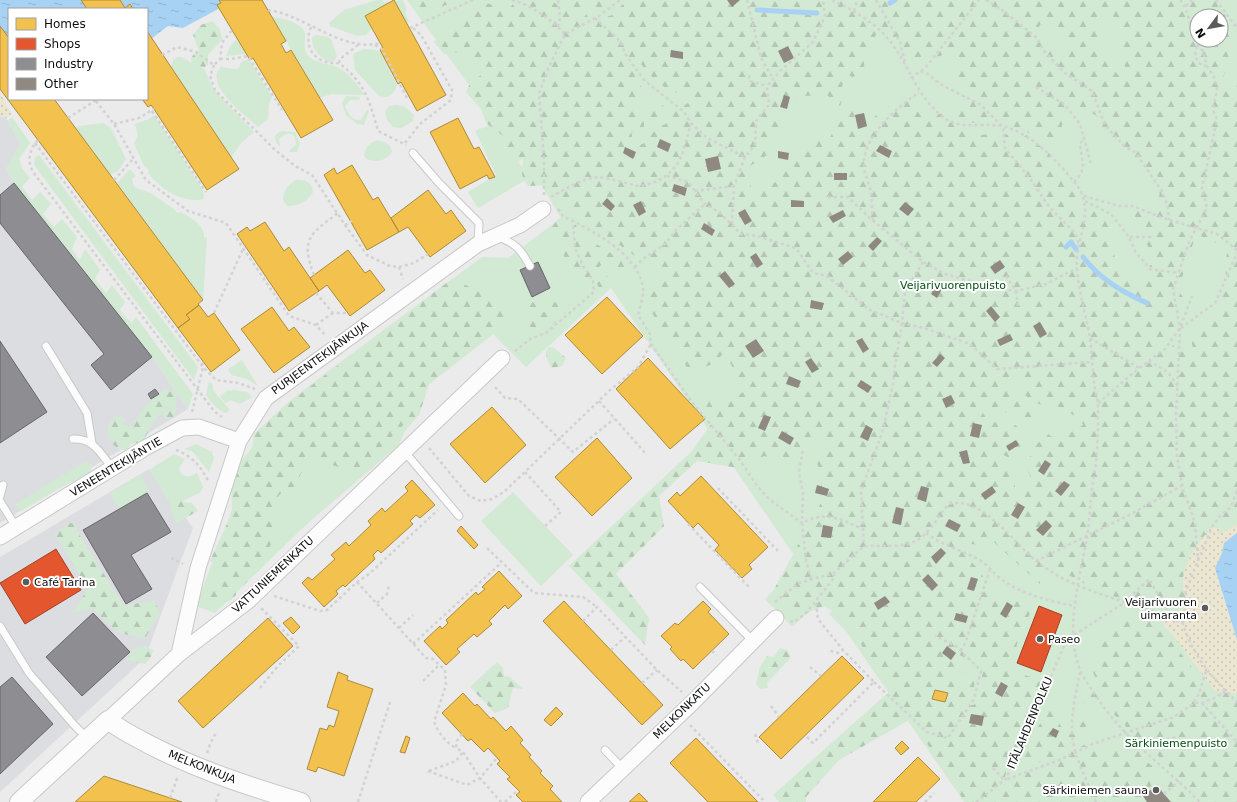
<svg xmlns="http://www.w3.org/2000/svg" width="1237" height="802" font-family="'DejaVu Sans',sans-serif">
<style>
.built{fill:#dbdde1}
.green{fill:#d2e9d3;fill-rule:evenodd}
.forest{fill:url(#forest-firs);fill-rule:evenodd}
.sand{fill:url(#sand-dots)}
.water{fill:url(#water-ripples)}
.homes{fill:#f2c14e;stroke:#ad8b3b}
.shops{fill:#e4572e;stroke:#a44124}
.industry{fill:#8d8d92;stroke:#67676a}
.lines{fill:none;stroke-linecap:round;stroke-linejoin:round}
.stream{stroke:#a8d2f3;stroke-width:5}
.building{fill:#8f8981}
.service-casing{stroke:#c8c8c8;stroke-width:9}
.minor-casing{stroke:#c8c8c8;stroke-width:17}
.tertiary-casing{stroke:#c8c8c8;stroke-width:20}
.path{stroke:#d2d2d2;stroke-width:2.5;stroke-dasharray:3 3;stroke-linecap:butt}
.service{stroke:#fcfcfc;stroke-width:7}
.minor{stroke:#fcfcfc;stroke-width:15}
.tertiary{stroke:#fcfcfc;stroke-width:18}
.poi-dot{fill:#5b5b5b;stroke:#fff;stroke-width:1.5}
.labels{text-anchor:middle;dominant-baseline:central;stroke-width:4;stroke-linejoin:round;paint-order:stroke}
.park-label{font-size:11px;fill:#034f13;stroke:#fff}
.street-label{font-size:11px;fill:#0d0e0e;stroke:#fff}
.poi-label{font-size:11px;fill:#0d0e0e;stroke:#fff;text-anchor:start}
</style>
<defs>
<pattern id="forest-firs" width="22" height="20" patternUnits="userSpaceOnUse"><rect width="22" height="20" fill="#d2e9d3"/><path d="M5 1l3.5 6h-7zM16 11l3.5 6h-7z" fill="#b3c7b4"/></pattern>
<pattern id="sand-dots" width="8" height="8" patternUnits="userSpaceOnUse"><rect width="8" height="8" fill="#ebe6d1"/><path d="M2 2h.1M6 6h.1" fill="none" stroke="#c8c4b2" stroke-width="1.8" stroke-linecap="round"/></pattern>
<pattern id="water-ripples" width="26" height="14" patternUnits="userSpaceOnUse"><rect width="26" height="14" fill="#a8d2f3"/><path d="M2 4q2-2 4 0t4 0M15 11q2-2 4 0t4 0" fill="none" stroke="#8fb3cf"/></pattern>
</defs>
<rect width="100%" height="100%" fill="#ebebeb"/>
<!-- built -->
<path class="built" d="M0 93 6 118 21 144 6 169 14 183 152 357 188 409 0 523Z
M149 469 193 528 145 658 0 792V557Z"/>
<!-- green -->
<path class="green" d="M377 0H382L384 2 403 0 407 9 405 12 409 22H405L394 0 365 16 372 28 366 35 357 36 330 26 329 23 344 10Z
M407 0H1237V533L1215 568 1237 640V802H964L846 631 829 614 832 611 824 598 792 627 765 599 800 564 611 288 526 367 493 334 429 384 419 415 404 432 399 445 308 523 215 613 196 606 259 438 273 416 291 400 331 369 482 257 508 258 561 218 539 181ZM1197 16H1221V40H1197Z
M272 17C281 18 297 21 303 29 309 38 299 50 311 58 319 63 328 64 337 67 349 72 357 85 365 95L331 94 320 98Z
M316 35 328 37 331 39 337 56 335 60 328 62C319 56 312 50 312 38Z
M237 39 246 54 226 56 230 46Z
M364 49 377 50 380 52 397 85 394 92 387 97 379 96 355 70 353 54Z
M177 57H181L204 69 214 90 254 132 241 143 231 158 171 67 173 60Z
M249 59 272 97 269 104 268 119 258 127C246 116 201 83 222 66L223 67 232 69 239 68 241 62Z
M346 96 360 97 359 100H350L345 106C347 113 352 121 361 120L367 110 369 111 364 125 357 124 346 115 342 103Z
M397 105 405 107 414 115 413 121 401 128 393 127 387 120 385 112 389 106Z
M154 115 203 190 204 199C184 204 160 189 148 173L149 170 144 166 134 143 138 136 135 124 149 119Z
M12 117 30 143 19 159 22 168 30 178 22 187 32 200 40 192 51 204 43 214 54 227 62 219 77 237 72 249 80 260 85 249 100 270 95 279 106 293 112 285 125 302 120 310 131 323 136 317 193 394 188 409 152 357 14 183 6 169 21 144 8 121Z
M103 123 111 128 126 159 118 171 110 175 76 128 79 126Z
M494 123 529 178 478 208 468 192 496 175 475 131Z
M282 131 295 132 300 144 297 152H290L289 151 296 145 295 137C290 131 283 134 279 139L280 146 277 144 275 138 276 134Z
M375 141C383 140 391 143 392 152 386 161 376 163 367 159L364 156C365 149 368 144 375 141Z
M39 155 198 367 194 380 34 165 35 157Z
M130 169 136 176 132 179 134 187 152 194 174 209 177 213 180 212C190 217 205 225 204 237L207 238 203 300 117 183Z
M296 180C304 179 313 182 313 192 308 201 298 207 287 206L283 200C284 190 287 185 296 180Z
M242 360 258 386 247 379 231 375 228 369Z
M209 381 213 385V390L230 410 226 413C216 409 212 403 206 395Z
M234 390 247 392 252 397 240 404 231 400 225 403 220 396 227 391Z
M196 444 212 452 214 458 209 472 193 452 184 449Z
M174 454 185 459 179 468 181 474 188 477 197 473 203 487 201 492 183 501 173 509 149 470Z
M86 461 92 465 91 472 60 488 21 511 15 504Z
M140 475 149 489 147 493 119 509 110 493Z
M513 492 573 555 541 586 481 521Z"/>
<!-- forest -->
<path class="forest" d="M408 0H457L421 16Z
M516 0H552L559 7 561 0H614C603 9 596 9 585 2L584 8 590 23 612 15 627 0H1218L1234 35 1226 51 1231 62 1223 77 1230 92 1237 86V511L1230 520 1211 521 1205 552V586L1175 617 1166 614 1153 607 1102 593 1050 565 1040 584 987 536 981 545 953 542 979 570 999 605 1010 601 1024 602 1030 613 1017 644 1012 671 1037 679 1043 684C1042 690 1039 693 1036 698 1029 709 1031 726 1031 738L1050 708 1067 736 1080 722 1086 721 1093 729C1088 736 1081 737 1076 744L1079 748 1084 745C1110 757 1125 736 1147 749L1151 758 1147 762 1154 767 1157 775 1150 788 1155 789 1163 780 1174 775 1175 772 1152 750V738L1140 740 1130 735 1124 723 1111 712 1092 670 1112 620 1155 621 1210 690 1237 694V802H965L911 719 839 760 806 797V802H779L773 795 891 690 843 617 824 606 797 617 772 593 822 501 820 471 816 461 822 453V429L807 427 812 440 800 455 788 463 764 456 738 468 697 461 659 496 664 526 616 574 649 618 645 645 569 566 690 453 712 423 705 410 710 399C723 402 733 400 744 391L725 352C711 366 708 368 688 369L645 302V288L655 282 664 261 648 265 601 232 570 216 550 185 529 186C519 179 522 166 524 156L520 161 514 163 507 159V145L503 136 486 123 481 109 466 92 470 83 485 72C473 51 468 50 444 54L434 42 443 31 485 3 510 8ZM1113 16 1125 53V77L1117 74 1107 56 1102 53 1098 44 1103 21ZM1197 16H1221V40H1197ZM1051 19 1057 21 1062 42 1066 48 1062 56 1037 30 1042 22ZM883 31 916 58 940 56 951 50 955 58H958L960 65 953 71 965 94 956 118 948 124 944 113 935 115 927 122C918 114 914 105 904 98L895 101 873 118 852 109C828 122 839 124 827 143L817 139 795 153 793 163C782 166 779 171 776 182L766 186 757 196H754L750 184V166L767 155 770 139 783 121 781 116 803 96 827 95 840 106 844 96 841 89 847 74 852 77 865 74 863 53 876 35ZM637 63 642 65 647 74 659 80 661 85 672 91 689 97 691 101 666 117V124L658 127 643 144 638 145 634 143 631 132 639 133 644 127V121L652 118 655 123 661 119 660 110 664 105 638 110 634 107 644 100 649 99 647 93 637 82 636 74 629 66ZM1066 106 1096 115 1104 129 1126 155 1160 178 1159 207 1135 211 1129 217 1138 227 1155 260 1144 273 1139 285 1115 260 1111 234 1117 226 1108 210H1078L1077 198 1071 184 1056 178 1050 154 1026 135 1011 146 1008 135 999 132 976 136 962 130 960 123H975L988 120 989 108 1008 124 1045 140H1059ZM1196 234 1228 248 1224 270 1229 279 1216 313 1190 333 1193 349 1185 351 1184 342H1175L1170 351H1167L1164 348C1172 332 1181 315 1183 297L1178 290ZM1017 377 1025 383 1024 395 1039 404 1059 408 1080 418 1083 425 1071 432 1052 437 1048 434 1037 444 1031 452V455L1024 464 1032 479 1021 493H1015V484L1010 483 1009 463 991 458 1000 453 1009 458V454L1025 447 1028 443 1018 427 1010 422 999 425 991 419H987L978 406 980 403C988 406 996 411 1004 412 1017 414 1019 412 1028 424L1035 422C1032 413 1025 410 1020 402L1010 399 1012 383ZM959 655 976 662 983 668 981 687 974 705H963L968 694 974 690 975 672 972 668 967 667 964 664 958 662 963 668 962 672 969 677 959 690 954 688 955 681 952 675 958 672V666L954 662ZM1021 759 1056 765 1048 771 1016 773 1004 783 1007 767Z
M212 21 219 28 223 39 208 55V65L204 67 193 65 191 59 193 55 199 50 193 35 201 25Z
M562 217 576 225 579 233 620 259 626 266 618 274 607 260 598 268 608 277 604 286 599 288 597 284H583L569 276 566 262 559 240 550 230 557 220Z
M453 278 505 306V325L429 384 419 415 405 423 356 473 309 457 298 480 293 496 282 492 273 502 277 522 268 554 244 586 210 561 232 513 231 485 240 462 252 448 254 434 283 407Z
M533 302 541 312H545L549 305 555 302 559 305 560 310 564 309 566 312C556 322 544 336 529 328L532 315 527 305Z
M549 347H553L566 358 562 366 552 368C548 363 546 359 546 351Z
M164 389 182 393 176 398V414L170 419 164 418 163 411C153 420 150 431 142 442L131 444 126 451C111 447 106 438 109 423L115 416 122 417 126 420 122 424 132 427C140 411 150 400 164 389Z
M178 501 192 503 198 511 176 523 171 511 173 503Z
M71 523 77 525V531L124 606 154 600 160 614 145 638 119 633 93 609 72 613 88 589 54 533Z
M230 580 235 585 236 595 230 601 213 604 205 596C209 583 218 581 230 580Z
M146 646 153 650 151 657 145 664 127 660 133 649Z
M780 648 787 650 791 656C788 663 785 663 781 668 776 673 774 677 767 682L768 688 760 689 756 684 760 667 767 656 774 657Z
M497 662 503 668 504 676 510 677 523 689 513 688 508 708 495 713 470 687Z
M1084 689 1096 692 1097 696 1095 709 1091 711 1080 698 1081 691Z"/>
<!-- sand -->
<path class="sand" d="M0 93 12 114 6 118 0 117Z
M1237 525V533L1224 543 1222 553 1215 568 1237 640V694L1215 691 1172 634 1164 627V617L1177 614 1187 603C1186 596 1183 588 1183 581 1183 563 1200 539 1212 527L1221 529 1216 535Z"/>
<!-- water -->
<path class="water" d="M0 0H235L183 28 168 26 147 42V9H9V57L0 64Z
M1237 533V640L1215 568 1222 553 1224 543Z"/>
<!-- homes -->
<path class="homes" d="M81 0H120L125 8 130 4 133 9H87Z
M219 0H262L286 41 281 44 286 53 291 50 333 120 301 138 253 58 250 60 217 5 221 3Z
M394 0 446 95 417 111 401 82 398 84 380 50 383 48 365 16Z
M0 26 9 38V99H54L203 300 198 304 199 305 186 315 190 319 178 328 0 89Z
M147 31 239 169 207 190 154 109 151 105 148 107 142 99H147Z
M458 118 474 149 479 147 495 177 489 179 487 175 460 189 430 132Z
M352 165 373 200 378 197 399 232 367 250 324 175 334 168 337 174Z
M428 190 446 214 451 210 466 231 430 257 408 227 399 232 391 218Z
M265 222 284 251 289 247 319 291 289 311 237 234 247 227 250 231Z
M348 250 365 273 370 270 385 290 350 316 327 285 319 291 310 278Z
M607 297 643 336 602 374 565 335Z
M199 305 208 317 214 313 240 350 211 372 178 328 190 319 186 315Z
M272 307 289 331 294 327 310 347 274 373 241 329Z
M648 358 705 419 670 449 616 389Z
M492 407 526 445 485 483 450 444Z
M597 438 632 478 592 516 555 477Z
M701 476 768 547 749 565 752 569 742 578 715 550 719 545 698 523 693 528 668 501 677 492 680 496Z
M412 480 435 505 420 518 416 515 410 521 413 524 381 553 378 550 373 555 375 559 345 587 343 585 336 591 338 594 324 607 302 583 308 577 312 580 335 559 331 555 346 542 349 546 371 525 368 521 382 508 385 512 408 491 405 487Z
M461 526 478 545 474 549 457 531Z
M499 571 522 596 508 609 505 605 489 621 492 624 477 637 474 634 457 649 460 652 446 665 424 641 440 626 442 629 448 623 446 620 476 592 478 595 485 589 482 587Z
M564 601 663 705 642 725 543 621Z
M703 601 711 609 708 612 729 634 693 669 683 659 681 661 670 649 672 647 661 636 675 623 678 625Z
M291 617 300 627 293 634 283 623Z
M268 618 293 646 203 728 178 701Z
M842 656 864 678 781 759 759 737Z
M338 672 348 676 347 680 373 689 344 776 318 767 316 772 307 769 320 728 327 730 329 725 334 727 339 711 327 707Z
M935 690 948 693 945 702 932 699Z
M463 693 475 706 477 704 491 719 493 717 506 731 511 726 523 740 520 743 531 755 529 757 542 771 540 773 553 786 550 789 562 802H523L516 795 520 792 507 779 510 777 497 764 500 761 488 748 484 752 471 739 468 741 442 713Z
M556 707 563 714 551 726 544 720Z
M406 736 410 738 405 753 400 752Z
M696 738 758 802H708L670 763Z
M902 741 909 748 901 755 895 748Z
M918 757 940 779 916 802H873Z
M104 776 182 802H75Z
M639 793 648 802H629Z"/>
<!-- shops -->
<path class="shops" d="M56 549 81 590 25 624 0 583Z
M1039 606 1062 615 1041 672 1017 663Z"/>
<!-- industry -->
<path class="industry" d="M14 183 152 357 111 390 91 365 104 354 0 223V195Z
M538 262 550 288 532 297 520 270Z
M0 341 47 412 0 443Z
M155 389 159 394 151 399 148 394Z
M147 493 171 532 131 555 152 589 126 604 83 530Z
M93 613 130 652 82 696 46 657Z
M12 677 53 724 0 774V687Z"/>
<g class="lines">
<!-- stream -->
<path class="stream" d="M890 3 895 0
M757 10 817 13
M1066 247 1071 242 1076 249
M1083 257C1100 279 1122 292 1147 303"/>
</g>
<!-- building -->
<path class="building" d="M727 0H740L732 7Z
M788 46 794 58 784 63 778 51Z
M671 50 683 52V59L670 57Z
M784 95 790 97 787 109 780 107Z
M864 113 867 126 858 129 855 115Z
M660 139 671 144 668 152 657 147Z
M880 145 892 151 889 158 876 151Z
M625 147 636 152 633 159 623 153Z
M778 151 789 153 788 160 778 158Z
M718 156 721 169 708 172 705 159Z
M834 173H847V180H834Z
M674 184 687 188 685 196 672 191Z
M607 198 615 206 611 211 602 204Z
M791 200 804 201V207H791Z
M641 201 646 212 639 216 633 205Z
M905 202 914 209 908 216 899 209Z
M745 209 752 221 745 225 738 213Z
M843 210 846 216 833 223 829 217Z
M704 223 715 230 712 236 701 229Z
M877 237 882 241 873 251 868 246Z
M848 251 853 257 843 265 838 259Z
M756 253 763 264 757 268 750 257Z
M1000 260 1005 267 995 274 990 267Z
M725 271 735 284 729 288 719 276Z
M937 283 943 287 937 298 931 294Z
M811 300 824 303 822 310 810 308Z
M991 306 1000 317 995 322 986 311Z
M1040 322 1047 334 1040 338 1033 326Z
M1010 334 1013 340 1000 346 997 340Z
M862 338 869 349 863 353 856 341Z
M756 339 764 351 753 358 745 346Z
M940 354 945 358 937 367 932 363Z
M811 358 819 369 812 373 805 362Z
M789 376 801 381 798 388 786 384Z
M861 380 872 387 868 393 857 386Z
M951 395 955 403 946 408 942 399Z
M764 415 771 417 765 431 758 428Z
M973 423 982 425 979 438 970 436Z
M866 425 873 429 868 441 860 437Z
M782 431 794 438 790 445 778 438Z
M1016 440 1019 445 1009 451 1006 446Z
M967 450 970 463 963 464 959 452Z
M1045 460 1051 464 1044 475 1038 471Z
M1064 481 1070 485 1061 496 1055 491Z
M817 485 829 489 827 496 815 493Z
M921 486 929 488 926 502 917 499Z
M992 486 996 492 985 500 981 494Z
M1018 503 1025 507 1018 519 1011 515Z
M896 507 904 509 901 525 892 523Z
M949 519 961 525 957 532 945 526Z
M1046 520 1052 526 1043 536 1036 530Z
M823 525 833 527 831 538 821 537Z
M941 548 946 553 936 564 931 557Z
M928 574 938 585 932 591 922 580Z
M971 577 978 579 974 591 967 589Z
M885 596 890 602 878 610 874 603Z
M1007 602 1013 606 1006 618 1000 614Z
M956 613 968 616 966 623 954 620Z
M947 646 956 653 951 660 942 653Z
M1001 682 1008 686 1002 697 995 693Z
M971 714 984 716 982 726 969 723Z
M1053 728 1059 731 1056 738 1049 734Z
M1157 785 1164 794 1171 802H1147L1143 796Z"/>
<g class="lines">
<!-- service casing -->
<g class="service-casing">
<path id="service" d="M413 153 439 183 479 223 478 244
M498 237C516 243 521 250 530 266
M46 346 87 413 92 443
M73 439C94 438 101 454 112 468
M404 451 459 516
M0 496 3 485
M0 501 16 527
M700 587 753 641
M0 626 29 673 75 726 88 739
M605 750 623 769"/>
</g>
<!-- minor casing -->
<g class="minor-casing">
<path id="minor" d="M0 537 145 448 182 428 199 427 239 441
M179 654 198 568 239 441 266 398 478 244 520 225 543 209
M108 720 179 654 248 601 502 358
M588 802 693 702 776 618"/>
</g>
<!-- tertiary casing -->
<g class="tertiary-casing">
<path id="tertiary" d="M19 802 108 720C123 732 139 739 156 748 202 771 251 787 301 802"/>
</g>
<!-- path -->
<path class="path" d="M512 0C531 5 551 19 565 34
M747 0 761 58 773 79
M832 0C855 11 881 26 895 48 912 73 918 97 943 117 961 131 980 122 1001 126 1031 132 1056 160 1075 183 1098 210 1074 239 1077 269 1079 292 1086 315 1090 338 1092 353 1092 368 1094 383 1095 391 1098 399 1098 407 1098 426 1098 444 1096 462 1095 474 1092 485 1091 497 1090 510 1089 524 1087 537 1080 579 1064 628 1080 670 1083 677 1088 684 1093 691 1120 736 1163 765 1200 802
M876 0 900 42 905 63
M986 0 1002 10 1037 38 1044 51 1065 73 1092 91 1105 125 1124 146 1136 153 1163 193 1168 208 1169 220
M1180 0C1193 13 1187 38 1203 51L1207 66 1215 79 1217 88 1213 110 1217 120 1202 188 1207 208 1189 242 1173 289 1180 328 1176 416 1177 457 1183 489 1195 523 1198 561
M1216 0 1237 28
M1186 6 1192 0
M268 10C305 15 343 53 380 43
M854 11 857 0
M595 18 620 41 626 55 644 80 684 112 691 123 707 138 745 157
M311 27C302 49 317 65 339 63
M558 27 560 18 558 0
M410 28 473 0
M358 45 340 59 339 63C366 84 369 100 378 131L406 145
M375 45 382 49 407 98
M1197 46 1195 56 1199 63 1206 66
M162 55 177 47 196 52 214 65 220 59 222 43 232 30
M220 59H231L248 56 282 110
M214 65 210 76 215 90 274 149 295 166 312 175 345 225 367 255 390 266 399 267 403 279
M921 71 926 67 979 0
M749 75 750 81 767 86
M911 78 920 71 928 74 940 84 981 105 1003 127 1005 148 1029 177 1050 208 1076 234 1079 245
M1036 87 1065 105 1080 124 1091 164
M96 101 114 124 146 180 188 211 226 223 289 316 316 325 325 335
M152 111 206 192
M68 118 98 99
M114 124 139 118 154 109
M38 140C29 150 27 161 33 172L214 411 222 417
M35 143 203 367 216 380 238 383 255 389
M405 143 420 124 451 100 452 90 421 35 413 28
M667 176 688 182 705 204 719 212 741 234 757 236 796 248 813 273 827 276 870 310 902 323 895 365 893 383 883 430 861 491 864 546
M114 180 133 159
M1074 182C1088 170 1081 159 1080 143L1084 140
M695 191 734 186
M544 195V161L539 93 548 69 565 34 599 16 620 0
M1084 196 1119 206H1133L1163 218 1217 234 1237 250
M551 197C565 189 583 178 599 177 602 177 631 184 634 185 640 187 649 184 655 182 683 169 683 150 691 123
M828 197H848L870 218 923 262 945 274 995 288 1016 291 1046 284 1077 268
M1085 201 1111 214 1129 237 1135 251 1150 269 1178 273
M558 209 563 216C592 231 637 252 643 288 644 296 640 307 638 315L650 334 651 344 692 402 739 459 758 487 769 499 802 523 803 493 799 472 803 450
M873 220C872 211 872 201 871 192 869 182 862 169 864 159 868 132 898 107 919 92
M732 224 734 186 745 157 755 145 756 121 769 105 767 86 781 70 813 42 825 16 823 0
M345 225 352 221
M1130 237H1154
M923 262 905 291 902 323 924 328 970 344 997 369 1092 362
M399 267 414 263 428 254
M635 267 643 259 665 244 676 230 705 204
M314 275C300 239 310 234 338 213
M1006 276 1016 291 1018 307
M316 293 333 313H347
M214 313 243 249
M316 325 333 313
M1181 328 1215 303 1237 253
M1090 338 1139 368
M515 351 530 339 546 333 594 292 593 280 583 266 575 248 573 221
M1148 362C1163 367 1170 373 1178 387
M495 387 505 398 518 399 573 452 614 419
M599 401 647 455
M1098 403 1139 368 1165 349 1180 328 1192 296
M192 412 203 367 202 361
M429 448 469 496 481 501 492 499 504 492 609 391 638 367 651 344
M176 450C193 457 201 466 209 483
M525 472 561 512 545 526
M718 488 779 552
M688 524 749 587
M926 533C942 545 961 550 978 559 987 564 993 573 1001 579 1023 595 1049 601 1075 606
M487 548 534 593 583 597 597 607
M171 558 183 564
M1036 561 1129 515 1183 485
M811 579 806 561 802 523C824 511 840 518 862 529
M357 582 426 658 433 659 445 670 446 685 434 722C439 733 445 742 456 748
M274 596 320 611 327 610 357 582 369 574 438 510
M775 602 799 583 834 573 864 546C884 545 912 550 926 533 935 524 940 513 949 504 981 495 1013 542 1035 560 1075 593 1125 599 1172 618
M377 603 387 594 389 585
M816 603 818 619 843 650
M583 621 597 607 657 670 682 692
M790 621 794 622 806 613 834 578V573
M1183 624 1186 590 1212 527 1220 516 1231 507 1237 491
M399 628 413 615
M413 644 501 563
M611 650 625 637
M712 651 717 655
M961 651 966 641 990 569
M810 667 821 676
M1080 672C1075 698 1068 724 1075 751 1080 768 1089 785 1096 802
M423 681 439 665
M874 682 927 732 948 738 974 699 981 671 956 646 935 636
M642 683 657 670
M260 688 277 667 299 646 261 608
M1194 702 1199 694 1207 668
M1202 703 1237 742
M771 706 779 717
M690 725 765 802
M462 734 457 741 456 748 463 752 480 778 501 802
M755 734 758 743
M807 737 813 743 874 682 843 650 838 653 828 650
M1137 744 1179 737
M207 753 211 742 216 733
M993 768 1004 780
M428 771 467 785 480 778 497 758
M429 771 456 761 463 752
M1007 779 1057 761 1095 743 1174 717 1194 703H1202L1217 697 1225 691
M1164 794 1179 781
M170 798 178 776
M216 802 219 793
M358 802 391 699
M505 802 518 790
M925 802 934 793
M976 802 1006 779 1065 644 1074 635 1124 603 1149 579 1172 618 1183 624C1192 654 1214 681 1237 702"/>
<!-- service -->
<use href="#service" class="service"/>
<!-- minor -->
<use href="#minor" class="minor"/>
<!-- tertiary -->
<use href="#tertiary" class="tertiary"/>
</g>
<!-- markers -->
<g class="poi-dot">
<circle cx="26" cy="582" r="4"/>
<circle cx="1205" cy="608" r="4"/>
<circle cx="1040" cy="639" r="4"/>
<circle cx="1156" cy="790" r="4"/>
</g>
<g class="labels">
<!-- park labels -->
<g class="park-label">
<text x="953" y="285">Veijarivuorenpuisto</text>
<text x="1176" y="743">Särkiniemenpuisto</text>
</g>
<!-- street labels -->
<g class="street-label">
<text transform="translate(320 358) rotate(-36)">PURJEENTEKIJÄNKUJA</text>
<text transform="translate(116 467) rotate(-31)">VENEENTEKIJÄNTIE</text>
<text transform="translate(273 575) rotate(-43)">VATTUNIEMENKATU</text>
<text transform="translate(682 711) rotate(-44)">MELKONKATU</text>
<text transform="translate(1030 723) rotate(-67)">ITÄLAHDENPOLKU</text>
<text transform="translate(202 767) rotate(22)">MELKONKUJA</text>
</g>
<!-- poi labels -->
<g class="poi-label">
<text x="34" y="582">Café Tarina</text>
<text x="1197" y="602" text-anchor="end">Veijarivuoren<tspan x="1197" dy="13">uimaranta</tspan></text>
<text x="1048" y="639">Paseo</text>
<text x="1148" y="790" text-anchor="end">Särkiniemen sauna</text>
</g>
</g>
<!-- legend -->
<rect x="8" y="8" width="140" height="92" fill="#ffffff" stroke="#9e9f9f"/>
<rect x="16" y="18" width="20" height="12" fill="#f2c14e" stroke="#9e9f9f"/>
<text x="44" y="28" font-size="12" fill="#0d0e0e">Homes</text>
<rect x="16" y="38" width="20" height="12" fill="#e4572e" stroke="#9e9f9f"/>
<text x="44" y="48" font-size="12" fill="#0d0e0e">Shops</text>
<rect x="16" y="58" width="20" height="12" fill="#8d8d92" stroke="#9e9f9f"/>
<text x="44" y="68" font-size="12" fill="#0d0e0e">Industry</text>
<rect x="16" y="78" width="20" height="12" fill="#8f8981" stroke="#9e9f9f"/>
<text x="44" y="88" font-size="12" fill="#0d0e0e">Other</text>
<!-- north arrow -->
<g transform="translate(1209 28) rotate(238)"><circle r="19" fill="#ffffff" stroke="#9e9f9f"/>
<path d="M0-3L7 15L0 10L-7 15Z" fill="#5b5b5b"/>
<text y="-6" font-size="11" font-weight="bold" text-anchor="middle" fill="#0d0e0e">N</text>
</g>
</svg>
